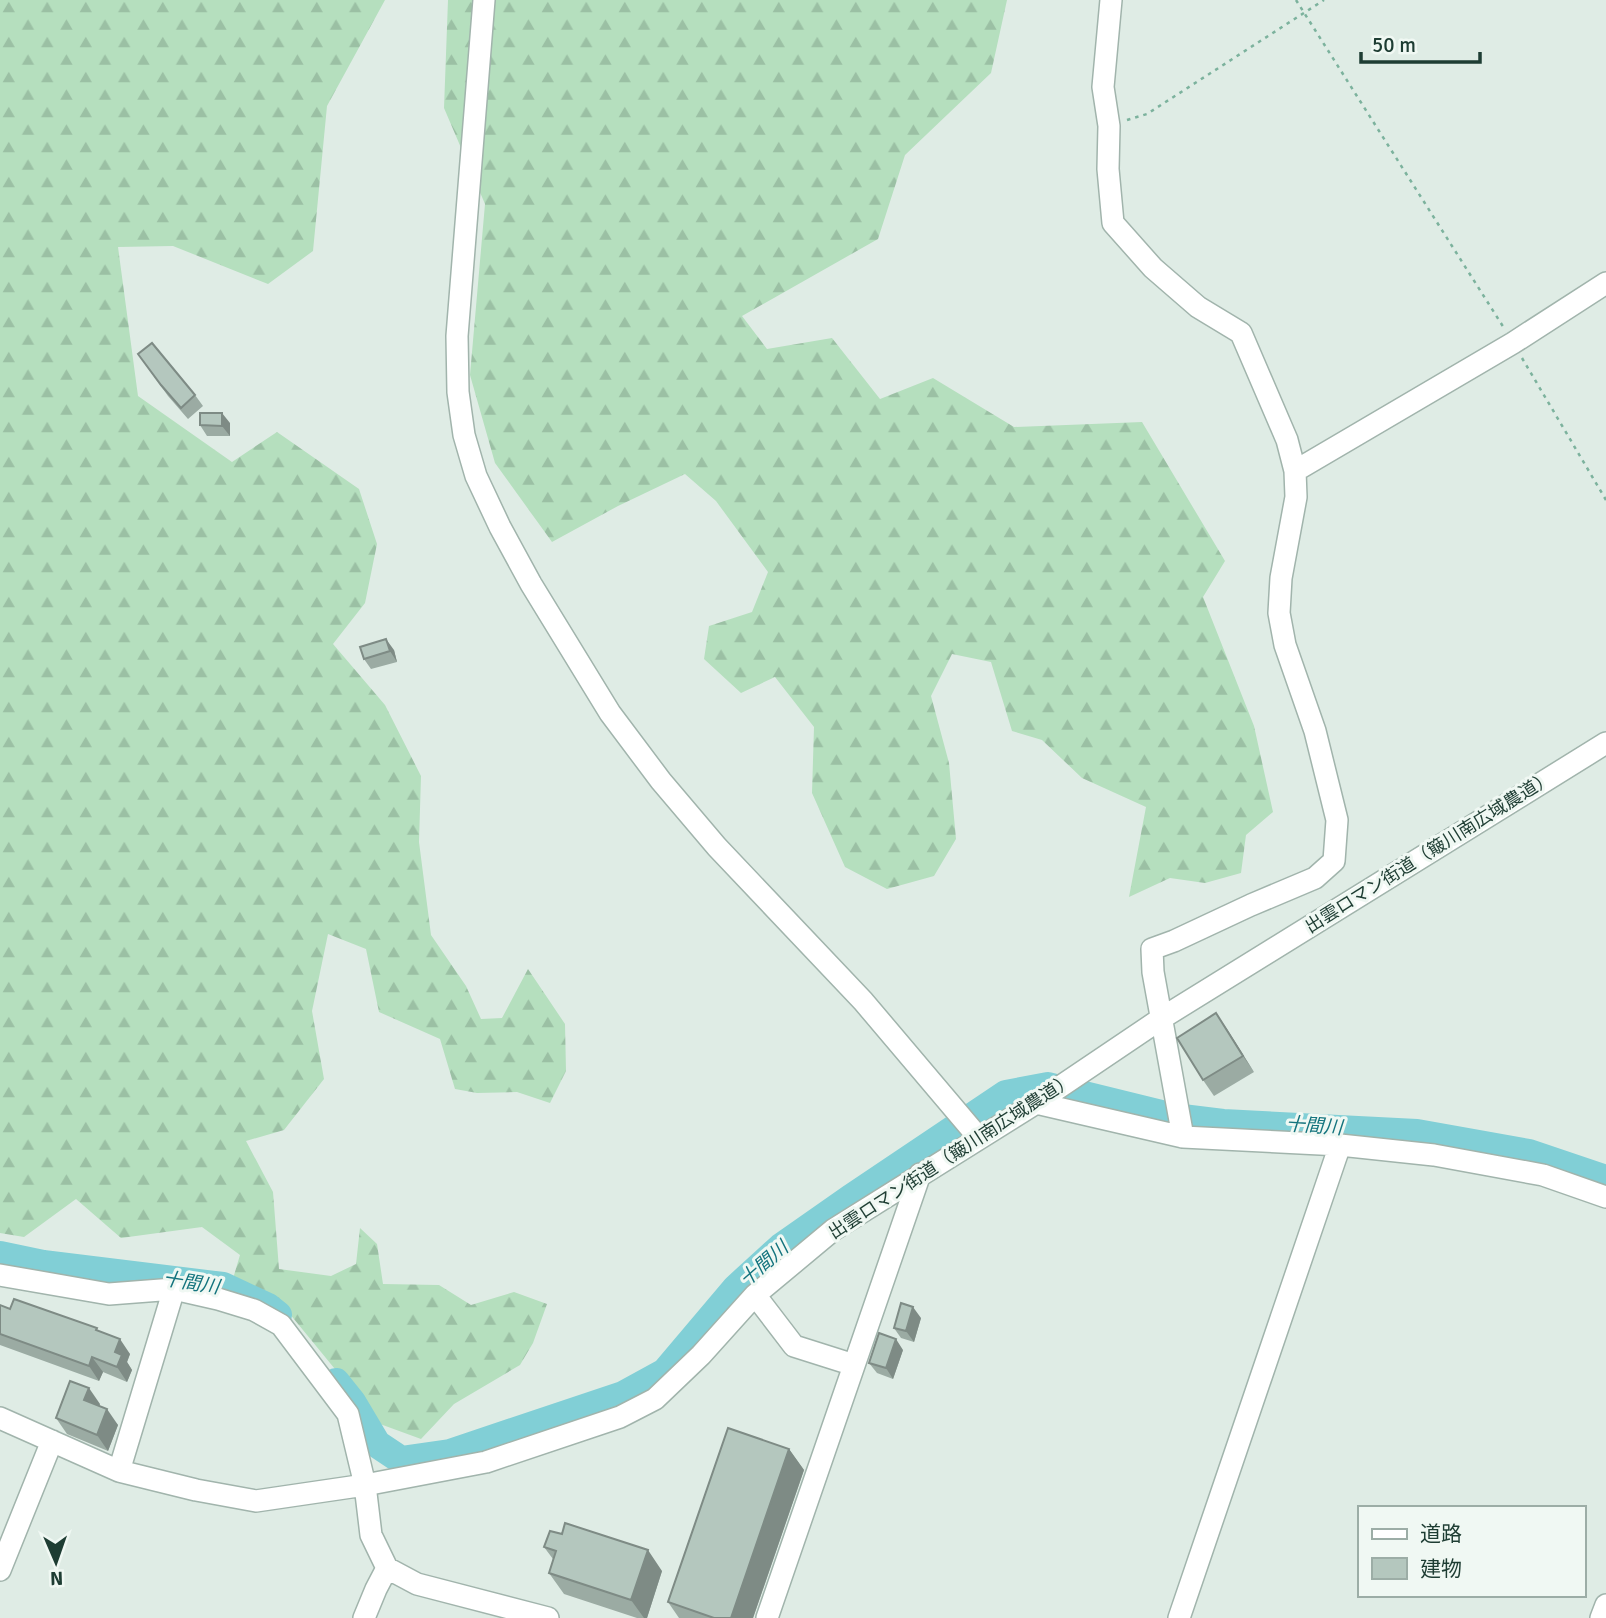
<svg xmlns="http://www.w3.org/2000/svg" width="1606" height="1618" font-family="Signika,'Noto Sans JP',sans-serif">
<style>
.forest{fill:url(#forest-firs)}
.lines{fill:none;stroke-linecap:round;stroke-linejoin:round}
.river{stroke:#81cfd6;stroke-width:28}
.minor-casing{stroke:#a1b4ac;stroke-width:24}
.path{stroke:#7cb29d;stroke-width:2.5;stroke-dasharray:3.5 5;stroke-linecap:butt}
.minor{stroke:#fff;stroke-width:21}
.wall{fill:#9baba3}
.shaded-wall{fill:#7e8b85}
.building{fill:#b4c7be;stroke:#7e8b85;stroke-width:2}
.labels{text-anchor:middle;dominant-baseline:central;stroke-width:6;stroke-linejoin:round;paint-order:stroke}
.street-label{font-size:18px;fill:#1e3d33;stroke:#f0f8f3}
.water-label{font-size:19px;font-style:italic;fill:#14747e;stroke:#f0f8f3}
</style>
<defs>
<pattern id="forest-firs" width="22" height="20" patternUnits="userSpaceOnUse" patternTransform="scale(1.75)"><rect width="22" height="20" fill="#b5dfbe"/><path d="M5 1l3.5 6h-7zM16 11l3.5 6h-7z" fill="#9bc0a4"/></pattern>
</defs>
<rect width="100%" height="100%" fill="#dfece5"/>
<!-- forest -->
<path class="forest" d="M0 0H385L327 106 313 251 268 284 173 246 118 247 138 396 232 462 277 432 359 489 377 544 365 603 333 644 385 705 421 776 419 842 431 935 466 986 481 1019 502 1018 528 969 565 1024 566 1071 550 1103 517 1092 477 1093 455 1089 440 1039 379 1012 366 949 328 934 312 1011 324 1079 284 1130 246 1141 273 1192 279 1269 331 1276 356 1264 360 1228 377 1244 383 1284 439 1285 471 1305 514 1292 547 1304 533 1343 520 1365 454 1404 421 1439 380 1424 289 1313 232 1282 240 1255 202 1227 121 1238 76 1199 24 1237 0 1233Z
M448 0H1007L991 73 905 155 878 239 742 316 767 349 832 338 880 399 933 378 1014 427 1142 422 1225 561 1203 597 1254 726 1273 812 1246 835 1241 873 1205 883 1170 878 1129 897 1146 807 1082 778 1042 740 1012 731 991 662 952 654 931 696 949 763 956 839 934 876 887 889 845 867 812 793 814 727 775 677 741 693 704 659 709 626 752 612 768 572 716 501 685 474 618 506 552 542 495 463 470 375 485 204 444 108Z"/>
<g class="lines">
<!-- river -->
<path class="river" d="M0 1255 43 1264 223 1286 268 1307 278 1315
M336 1382 352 1402 377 1444 401 1460 450 1453 623 1395 665 1372 736 1288 781 1247 851 1198 1006 1094 1048 1086 1174 1117 1223 1123 1417 1133 1529 1153 1606 1179"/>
<!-- minor casing -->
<g class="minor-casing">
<path id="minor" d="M484 0 457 336 458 392 464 435 476 476 500 527 531 584 610 713 661 781 717 847 863 1001 979 1138
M1111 0 1103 87 1109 126 1108 169 1113 223 1153 268 1198 307 1241 333 1287 440 1295 471 1296 497 1281 578 1279 613 1285 645 1315 731 1337 820 1334 861 1315 878 1251 905 1174 941 1152 949 1153 972 1183 1137
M1295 471 1513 343 1606 283
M1036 1103 1183 1137 1340 1145 1434 1155 1543 1175 1606 1197
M0 1275 109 1294 174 1289 218 1299 254 1310 281 1325 348 1414 365 1485 371 1535 387 1568 417 1584 548 1618
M755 1295 794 1346 854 1365
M0 1418 119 1471 196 1490 256 1501 365 1485 486 1462 620 1417 655 1399 701 1355 755 1295 833 1230 1036 1103 1162 1018 1606 743
M119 1471 174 1289
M0 1570 52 1441
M364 1618 376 1589 387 1568
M767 1618 920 1174
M1179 1618 1340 1145
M1601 1618 1606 1605"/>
</g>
<!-- path -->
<path class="path" d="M1296 0 1504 328
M1127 120 1147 114 1324 0
M1522 358 1606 500"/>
<!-- minor -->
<use href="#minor" class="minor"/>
</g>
<!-- wall -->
<path class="wall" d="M138 354 195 395 203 406 188 419 168 396Z
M230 423V436H207L200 425Z
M394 650 397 662 371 669 364 659Z
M1216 1013 1254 1072 1214 1096 1203 1080Z
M0 1305 10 1309 99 1331 130 1354 127 1362 132 1370 127 1382 103 1372 99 1381 0 1345Z
M921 1318 914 1342 901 1338 894 1328Z
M903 1350 893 1379 877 1373 869 1363Z
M100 1404 99 1406 118 1425 108 1451 67 1434 56 1418Z
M789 1449 804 1470 753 1618H679L668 1602Z
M544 1547 662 1571 647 1618H637L564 1594 549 1573 553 1559Z"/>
<!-- shaded-wall -->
<path class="shaded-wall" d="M222 413 230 423V436L222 426Z
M386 639 394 650 397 662 390 651Z
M1216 1013 1227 1029 1254 1072 1243 1056Z
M913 1307 921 1318 914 1342 906 1331Z
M120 1339 130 1354 127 1362 132 1370 127 1382 117 1367 115 1352Z
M896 1339 903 1350 893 1379 886 1368Z
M92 1357 103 1372 99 1381 89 1366Z
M89 1388 100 1404 95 1416 84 1400Z
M107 1409 118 1425 108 1451 97 1435Z
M789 1449 804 1470 753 1618H731Z
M648 1550 662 1571 647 1618H644L631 1600Z"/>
<!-- building -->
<path class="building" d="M152 343 195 395 181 408 161 385 138 354Z
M200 413H222V426L200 425Z
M386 639 390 651 364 659 360 647Z
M1216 1013 1243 1056 1203 1080 1177 1038Z
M14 1299 97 1328 96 1330 120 1339 115 1352 122 1355 117 1367 92 1357 89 1366 0 1334V1305L10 1309Z
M901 1303 913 1307 906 1331 894 1328Z
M879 1333 896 1339 886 1368 869 1363Z
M70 1381 89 1388 84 1400 107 1409 97 1435 56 1418Z
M728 1428 789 1449 731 1618H714L668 1602Z
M565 1523 648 1550 631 1600 549 1573 556 1551 544 1547 550 1531 562 1534Z"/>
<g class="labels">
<!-- street labels -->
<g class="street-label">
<text transform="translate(1429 852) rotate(-32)">出雲ロマン街道（簸川南広域農道）</text>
<text transform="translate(951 1156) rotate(-33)">出雲ロマン街道（簸川南広域農道）</text>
</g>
<!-- water labels -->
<g class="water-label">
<text transform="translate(1314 1126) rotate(4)">十間川</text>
<text transform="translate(764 1264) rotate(-41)">十間川</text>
<text transform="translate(191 1283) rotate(9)">十間川</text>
</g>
</g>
<!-- legend -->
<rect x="1358" y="1506" width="228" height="91" fill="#f0f8f3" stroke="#9cada6" stroke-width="2"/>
<rect x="1372" y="1529" width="35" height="10" fill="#ffffff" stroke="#9cada6" stroke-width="2"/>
<text x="1420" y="1541" font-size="21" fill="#1e3d33">道路</text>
<rect x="1372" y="1558" width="35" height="21" fill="#b4c7be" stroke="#9cada6" stroke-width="2"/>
<text x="1420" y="1576" font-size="21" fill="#1e3d33">建物</text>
<!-- north arrow -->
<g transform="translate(56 1562) rotate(178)" stroke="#f0f8f3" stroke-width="5" paint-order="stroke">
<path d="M0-5L12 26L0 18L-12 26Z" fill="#1e3d33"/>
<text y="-10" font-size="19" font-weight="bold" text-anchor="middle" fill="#1e3d33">N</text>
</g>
<!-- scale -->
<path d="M1361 52v10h119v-10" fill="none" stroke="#1e3d33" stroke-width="3.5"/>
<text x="1372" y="52" font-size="21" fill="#1e3d33" stroke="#f0f8f3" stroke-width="5" paint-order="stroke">50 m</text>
</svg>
